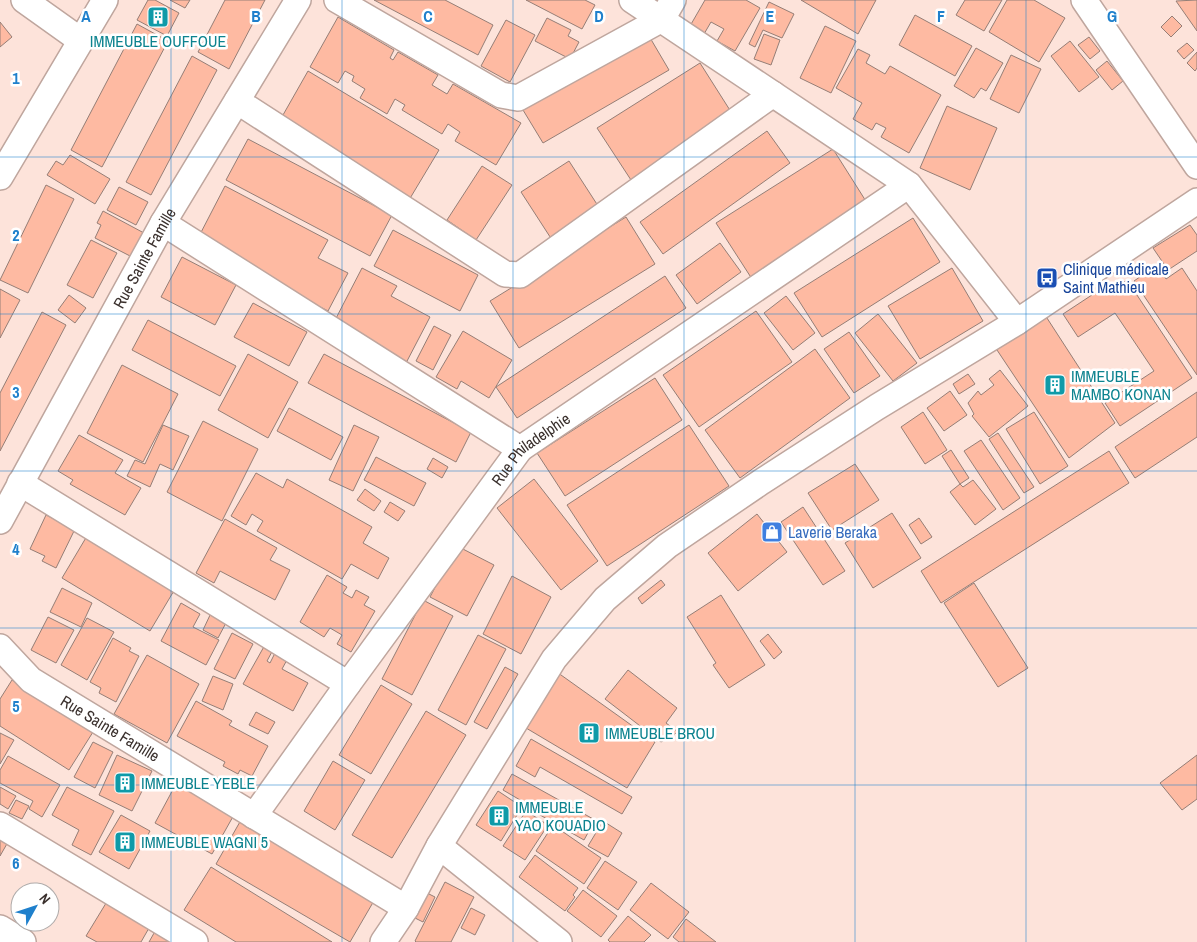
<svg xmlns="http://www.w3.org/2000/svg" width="1197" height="942" font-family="'Archivo Narrow',sans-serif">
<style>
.building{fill:#febaa2;stroke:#957e76}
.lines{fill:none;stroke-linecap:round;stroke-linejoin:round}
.minor-casing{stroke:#bfa69e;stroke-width:28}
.minor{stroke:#fff;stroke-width:25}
.grid{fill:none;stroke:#1f80cc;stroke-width:1;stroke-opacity:0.55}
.labels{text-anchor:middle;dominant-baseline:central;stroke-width:5;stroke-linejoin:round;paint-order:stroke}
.culture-label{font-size:16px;fill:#0d838f;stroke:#fff;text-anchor:start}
.street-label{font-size:16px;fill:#3a302d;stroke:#fff}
.transit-label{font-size:16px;fill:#164399;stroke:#fff;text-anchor:start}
.shop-label{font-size:16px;fill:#366cbe;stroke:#fff;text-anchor:start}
.grid-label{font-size:16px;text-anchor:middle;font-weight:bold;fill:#1f80cc;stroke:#fff;stroke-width:5;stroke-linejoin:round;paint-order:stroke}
</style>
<rect width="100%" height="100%" fill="#fde3da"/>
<!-- building -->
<path class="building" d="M148 0H155L179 13 167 36 137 20Z
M170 0H190L185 8Z
M225 0H265L229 69 198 52Z
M374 0H445L493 25 478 55Z
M526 0H585L595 5 582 29Z
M705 0H746L760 8 735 51 717 41 724 29 711 22 704 34 690 26Z
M801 0H876L858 34Z
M965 0H1002L984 31 956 15Z
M1007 0H1034L1065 18 1039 62 989 32Z
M1197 0V31L1176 1Z
M769 2 794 14 782 38 763 30 755 47 749 44Z
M915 15 972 46 955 76 899 45Z
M1172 16 1182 26 1171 37 1161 27Z
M338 17 394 50 390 58 393 60 398 52 438 75 432 85 447 94 453 84 521 123 496 165 455 141 460 132 448 124 442 134 402 110 405 105 395 99 387 114 360 98 365 89 352 81 354 76 345 71 338 83 310 67Z
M547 18 571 30 568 36 579 42 570 59 535 41Z
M506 20 535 35 510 82 481 66Z
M0 22 12 37 0 47Z
M137 24 168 41 102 167 71 150Z
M825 26 856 41 831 93 800 78Z
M764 34 780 40 771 65 754 59Z
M649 36 669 70 543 143 523 110Z
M1089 37 1100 51 1090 59 1078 45Z
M1070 41 1099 77 1079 92 1051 56Z
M1187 43 1194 50 1184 59 1177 51Z
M976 48 1003 63 986 91 981 88 974 98 954 86Z
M858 49 870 55 866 63 885 74 890 66 941 95 909 153 881 137 886 128 876 123 872 130 853 119 862 103 836 88Z
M1197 52V68L1195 71 1187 63Z
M1011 55 1041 69 1019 113 990 99Z
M192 56 217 70 151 195 126 182Z
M1107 61 1123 81 1112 90 1096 70Z
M700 63 733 115 631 180 597 128Z
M308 71 439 150 409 200 279 122Z
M947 106 997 128 970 190 920 168Z
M767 131 790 163 663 254 640 222Z
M248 139 392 215 370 256 226 180Z
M833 149 869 206 752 279 716 223Z
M70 155 110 179 95 204 47 175 56 161 63 165Z
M569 161 602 212 554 243 521 192Z
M482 166 512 185 476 240 447 220Z
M46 185 74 199 28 293 0 280Z
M225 186 328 240 318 258 348 273 328 311 196 242Z
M119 187 148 202 136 225 107 210Z
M103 211 144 233 132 257 95 238 101 225 97 223Z
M626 217 655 264 519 348 490 301Z
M913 218 940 262 822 337 794 293Z
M1190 225 1197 235V251L1168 270 1153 248Z
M393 230 478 275 460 311 374 266Z
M91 240 117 253 93 298 67 285Z
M720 243 741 272 697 304 676 275Z
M182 257 236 285 215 325 161 297Z
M1157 265 1166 279 1182 268 1197 291V375L1134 281Z
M362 268 397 286 391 296 430 317 406 363 333 324Z
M952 268 983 321 920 359 888 306Z
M665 276 686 308 517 418 496 387Z
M1127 280 1192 378 1120 426 1105 403 1154 371 1115 313 1078 337 1063 314 1101 289 1105 295Z
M0 289 20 300 0 338Z
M69 295 86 308 75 323 58 310Z
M786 296 815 333 793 350 764 313Z
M253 303 307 332 289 366 234 337Z
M756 311 792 362 699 427 663 375Z
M42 312 66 325 0 451V393Z
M878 314 917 363 893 381 855 333Z
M1045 315 1115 423 1069 458 995 347Z
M148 320 236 366 220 396 132 350Z
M434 326 451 335 433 370 416 361Z
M463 331 512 360 489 398 461 381 457 389 436 377Z
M849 332 880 376 854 393 824 349Z
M815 349 850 398 740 478 705 430Z
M248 354 298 382 268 438 218 410Z
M324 354 471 432 456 462 308 383Z
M122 365 178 394 143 462 87 433Z
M1000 370 1028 406 989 437 972 416 974 414 968 403 978 391 981 395 994 385 989 379Z
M968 374 975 384 959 394 953 384Z
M655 378 682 420 565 496 537 453Z
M950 391 967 415 944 431 927 408Z
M1197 392V437L1135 478 1115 447Z
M289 408 343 437 331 460 277 431Z
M923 412 947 450 925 464 901 427Z
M1034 412 1068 466 1040 484 1006 429Z
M203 421 258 449 222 521 167 492Z
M163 425 189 436 173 470 160 464 150 487 127 476 135 460 145 464Z
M354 425 379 437 353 491 329 480Z
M689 425 729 486 607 566 567 505Z
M998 433 1034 487 1024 493 989 439Z
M79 435 123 460 115 473 141 488 125 515 70 484 73 480 58 471Z
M981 440 1020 498 1003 510 964 451Z
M951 450 969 478 960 484 942 456Z
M1109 451 1129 483 941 603 921 571Z
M376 457 426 483 414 506 364 480Z
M433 458 448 467 442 478 427 469Z
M855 464 879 500 832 530 808 493Z
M256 473 283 488 287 479 372 527 363 543 389 558 378 579 351 564 342 579 257 531 263 521 252 514 246 525 231 516Z
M534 479 598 561 561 590 497 508Z
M973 480 996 509 975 525 950 492 960 484 963 487Z
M365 489 381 501 374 511 357 500Z
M390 502 405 511 398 521 384 512Z
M803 507 845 571 823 585 781 522Z
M892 513 921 558 873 588 845 543Z
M757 514 787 552 738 591 708 553Z
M46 515 75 529 56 568 42 561 45 556 30 549Z
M919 518 932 537 921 544 909 525Z
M225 519 277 548 270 560 290 570 275 600 220 571 214 583 196 573Z
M87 536 175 589 150 631 62 578Z
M457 546 494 565 467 616 430 597Z
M327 575 347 587 343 593 352 598 356 590 369 597 364 605 375 611 351 652 337 644 342 635 330 628 324 637 300 622Z
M512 576 551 597 521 654 483 634Z
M661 580 665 585 642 604 638 598Z
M974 583 1028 668 998 687 944 603Z
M62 588 92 603 81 627 50 612Z
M721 595 765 665 729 688 713 665 716 663 687 617Z
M423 600 453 616 412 695 382 679Z
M181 603 200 614 193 627 219 640 206 665 161 641Z
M211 613 227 621 218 638 203 630Z
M48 617 74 630 56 663 31 650Z
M87 618 114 632 87 680 61 665Z
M232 633 253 644 235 679 214 669Z
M768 634 782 652 774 659 760 641Z
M478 635 506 649 466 725 438 710Z
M113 638 131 648 129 651 139 656 116 702 99 693 101 688 90 682Z
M266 643 274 648 267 661 270 663 276 651 288 658 282 669 308 683 293 711 243 684Z
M147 655 199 684 167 743 114 714Z
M505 667 518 674 487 729 474 722Z
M554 670 655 742 627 788 521 725Z
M628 670 677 708 666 723 678 732 661 742 605 699Z
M213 676 233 684 223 710 202 701Z
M12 680 93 732 69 770 0 726V699Z
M381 685 412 704 371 774 339 755Z
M196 701 232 721 229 725 268 746 252 776 240 770 238 774 223 766 225 762 177 736Z
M426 711 466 735 392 858 352 835Z
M256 712 275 722 268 734 249 725Z
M0 733 14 740 0 764Z
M531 739 632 797 622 814 540 767 535 777 516 766Z
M93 742 113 752 95 788 74 777Z
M117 755 152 771 132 811 99 795Z
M1197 755V799L1182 810 1160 783Z
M8 756 60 785 42 817 29 809 33 801 0 783V770Z
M333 761 365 780 335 830 304 811Z
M512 774 595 820 584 840 526 807 527 804 503 790Z
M177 782 235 813 212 854 155 823Z
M0 787 16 796 8 809 0 804Z
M67 787 114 811 91 855 72 845 79 830 52 815Z
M498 791 522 807 501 841 476 825Z
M16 800 29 806 22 819 9 813Z
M526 811 548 825 525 860 503 846Z
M121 815 150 831 129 869 99 852Z
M241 820 375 899 350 942 216 864Z
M603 821 622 833 608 857 588 846Z
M553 825 601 858 584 884 536 851Z
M0 837 8 842 0 856Z
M535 855 578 888 573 895 575 897 565 911 519 877Z
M605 861 637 882 618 910 587 888Z
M211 867 332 942H236L184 910Z
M445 882 474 897 451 942H416L415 941Z
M651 883 689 912 668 939 630 910Z
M583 890 617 916 601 937 567 911Z
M427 893 435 897 423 922 415 918Z
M111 895 153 921 141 942H97L86 936Z
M471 908 485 915 475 935 461 928Z
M628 916 651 935 644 942H610L608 940Z
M686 919 716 942H679L673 937Z
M158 926 185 942H149Z"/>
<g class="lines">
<!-- minor casing -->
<g class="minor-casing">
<g id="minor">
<path d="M24 0 80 40"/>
<path d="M337 0 501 95 518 98 662 19 673 0"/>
<path d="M632 0 909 185 1017 322"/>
<path d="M1084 0 1197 166"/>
<path d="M237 101 505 274 520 275 773 94"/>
<path d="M0 177 105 0"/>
<path d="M163 223 520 449"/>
<path d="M20 483 348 684"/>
<path id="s1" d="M0 521 163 223 298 0"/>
<path id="s2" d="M0 647 31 680 406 908"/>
<path id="s3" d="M254 816 348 684 520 449 909 185"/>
<path d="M0 825 195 942"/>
<path d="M439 846 559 942"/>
<path d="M0 928 23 942"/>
<path d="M383 942 406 908 439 846 554 659 605 599 667 546 761 482 877 407 1017 322 1197 201"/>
</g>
</g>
<!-- minor -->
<use href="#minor" class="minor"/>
</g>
<!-- grid -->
<path class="grid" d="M171 0V942M342 0V942M513 0V942M684 0V942M855 0V942M1026 0V942M0 157H1197M0 314H1197M0 471H1197M0 628H1197M0 785H1197"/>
<!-- icons -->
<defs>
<g id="building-square" transform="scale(1.125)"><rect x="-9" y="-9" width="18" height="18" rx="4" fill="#0f9aa8" stroke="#fff"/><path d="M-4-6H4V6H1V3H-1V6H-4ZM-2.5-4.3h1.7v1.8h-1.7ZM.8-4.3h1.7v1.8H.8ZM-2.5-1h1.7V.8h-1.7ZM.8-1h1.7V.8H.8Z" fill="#fff"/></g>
<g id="bus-square" transform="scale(1.125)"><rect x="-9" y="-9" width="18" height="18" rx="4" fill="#1a4fb4" stroke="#fff"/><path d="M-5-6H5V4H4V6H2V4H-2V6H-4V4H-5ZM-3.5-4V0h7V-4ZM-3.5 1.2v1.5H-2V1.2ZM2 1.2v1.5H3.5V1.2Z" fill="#fff"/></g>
<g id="shop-square" transform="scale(1.125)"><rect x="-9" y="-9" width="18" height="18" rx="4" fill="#3f7fe0" stroke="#fff"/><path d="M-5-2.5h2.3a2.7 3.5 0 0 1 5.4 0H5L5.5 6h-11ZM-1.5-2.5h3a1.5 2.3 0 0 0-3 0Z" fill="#fff"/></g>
</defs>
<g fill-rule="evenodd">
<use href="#building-square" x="158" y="17"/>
<use href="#bus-square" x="1047" y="278"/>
<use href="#building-square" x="1055" y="385"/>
<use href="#shop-square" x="772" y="532"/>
<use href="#building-square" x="589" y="733"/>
<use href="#building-square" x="125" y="783"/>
<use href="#building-square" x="499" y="816"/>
<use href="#building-square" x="125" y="842"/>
</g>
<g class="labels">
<!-- culture labels -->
<g class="culture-label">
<text x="158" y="41" text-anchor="middle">IMMEUBLE OUFFOUE</text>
<text x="1071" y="376">IMMEUBLE<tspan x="1071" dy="18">MAMBO KONAN</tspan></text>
<text x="605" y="733">IMMEUBLE BROU</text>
<text x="141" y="783">IMMEUBLE YEBLE</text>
<text x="515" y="807">IMMEUBLE<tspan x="515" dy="18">YAO KOUADIO</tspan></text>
<text x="141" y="842">IMMEUBLE WAGNI 5</text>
</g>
<!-- street labels -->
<g class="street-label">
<text stroke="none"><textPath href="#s1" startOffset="300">Rue Sainte Famille</textPath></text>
<text stroke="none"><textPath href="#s3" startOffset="461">Rue Philadelphie</textPath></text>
<text stroke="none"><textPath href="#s2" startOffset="138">Rue Sainte Famille</textPath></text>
</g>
<!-- transit labels -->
<g class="transit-label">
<text x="1063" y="269">Clinique médicale<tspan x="1063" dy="18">Saint Mathieu</tspan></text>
</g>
<!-- shop labels -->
<g class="shop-label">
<text x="788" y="532">Laverie Beraka</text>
</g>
</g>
<g class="grid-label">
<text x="86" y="22">A</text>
<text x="256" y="22">B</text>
<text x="428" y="22">C</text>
<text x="599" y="22">D</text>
<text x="770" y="22">E</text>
<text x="941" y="22">F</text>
<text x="1112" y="22">G</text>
<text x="16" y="84">1</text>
<text x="16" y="241">2</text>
<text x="16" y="398">3</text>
<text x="16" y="555">4</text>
<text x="16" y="712">5</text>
<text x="16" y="869">6</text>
</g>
<!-- north arrow -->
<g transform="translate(35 907) rotate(50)"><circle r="24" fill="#ffffff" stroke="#b0acab"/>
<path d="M0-4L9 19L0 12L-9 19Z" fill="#1f80cc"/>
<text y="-8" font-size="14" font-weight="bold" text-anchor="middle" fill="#3a302d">N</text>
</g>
</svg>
